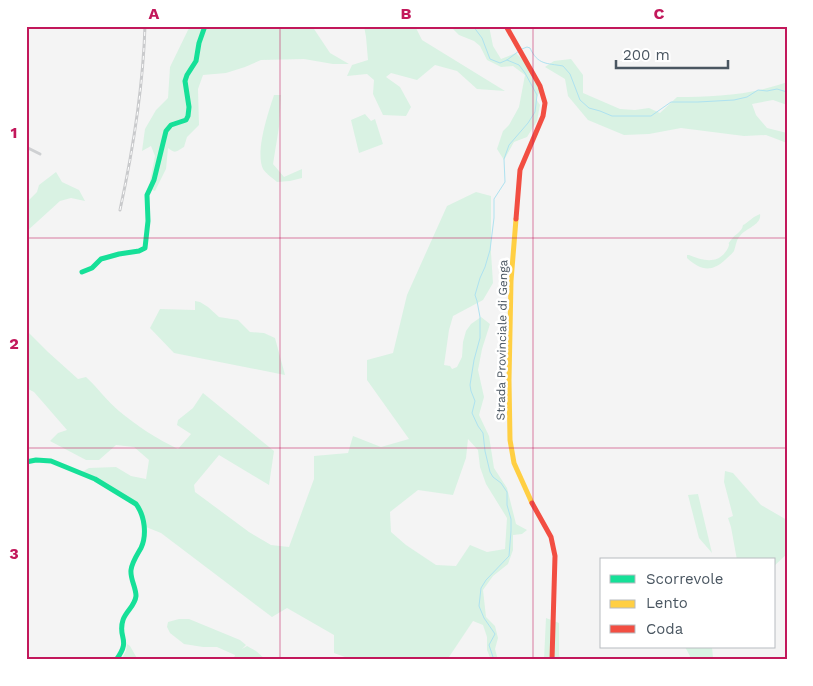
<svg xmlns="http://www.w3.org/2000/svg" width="813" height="686" font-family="'Work Sans',sans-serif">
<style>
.green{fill:#d9f2e3;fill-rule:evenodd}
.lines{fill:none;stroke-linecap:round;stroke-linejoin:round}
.stream{stroke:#aee2f0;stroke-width:1}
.street{stroke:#ced0d2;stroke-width:3}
.fast{stroke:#16e098;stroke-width:5}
.slow{stroke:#ffcf43;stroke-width:5}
.jam{stroke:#f24e42;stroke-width:5}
.rail-casing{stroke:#c9cacc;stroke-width:3}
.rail{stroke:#fff;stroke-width:1;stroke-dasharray:4;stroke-linecap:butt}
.grid{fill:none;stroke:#c2185b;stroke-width:1;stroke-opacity:0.55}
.labels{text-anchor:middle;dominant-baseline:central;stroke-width:5;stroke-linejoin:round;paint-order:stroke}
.street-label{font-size:12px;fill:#4a5661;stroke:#fff}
.neatline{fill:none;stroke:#c2185b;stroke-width:2}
.grid-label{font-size:16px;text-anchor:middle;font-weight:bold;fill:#c2185b}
</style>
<rect width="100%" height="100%" fill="#f4f4f4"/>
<!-- green -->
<path class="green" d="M191 26H312L330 53 349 64H333L304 59 261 60 245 67 226 73 203 75 198 89 199 125 187 137 184 147C175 152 176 154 168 148L166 169 155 191 150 189V181L155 156 151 146 142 151 145 129 156 110 168 98 170 67 188 30Z
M364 26H415L422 40 505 91 477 89 457 71 435 65 417 80 391 73 386 77 400 87 411 107 406 116 383 115 373 94 374 80 367 74 347 76 352 65 368 60 366 37Z
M450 26H489L493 46 501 59 516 53 525 62 540 88 539 93 536 99 540 105 537 121 527 137 514 142 504 160 497 149 503 131 509 125 519 107 525 75 513 66 501 67 487 60 480 46 474 41 459 35Z
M571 59 583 75V93L620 109 635 110 649 108 660 113 677 97C713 97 752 95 787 82V105L773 100 752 104 756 115 767 128 787 133V143L766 135 744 136 681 128 649 134 624 135 588 120 568 96 565 79 545 67 554 61Z
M274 95H281L279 127 273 164 284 177 302 169V178L290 181 277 182C273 178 266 174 263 169 255 152 268 113 274 95Z
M365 114 371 121 375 119 383 144 359 153 351 120Z
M56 172 62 182 79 190 85 201 71 198 60 201 26 232V203L37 192 39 185Z
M476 192 491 196V253L493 283 483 300 453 316 449 330 444 365 450 366 452 369 457 367 462 357 463 342 466 331 471 324 481 317 490 324 482 349 478 370 484 397 479 415 489 436 494 468 507 488 516 524 527 530 522 534 513 535V550L508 564 493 576 483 590 486 617 495 626 498 638 495 649 498 660H491L487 650V637L483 625 473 621 447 660H353L334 653V635L287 608 272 617 161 533 146 527 142 511 137 504 82 472 89 468 116 467 131 476 146 479 149 460 134 447 116 445 99 460H86L50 441 58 433 67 430 34 392 26 388V330L48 352 78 379 86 377C98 388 107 401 119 411 137 426 157 439 178 449L191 434 177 425 178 420 193 408 203 393 274 451 269 485 219 455 194 485 195 492 249 532 271 545 289 547 314 479V456L348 453 353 436 381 447 409 439 367 380V360L393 353 407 295 447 206ZM468 439 478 450 480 467 486 484 507 518 505 549 487 552 470 545 456 566 436 565 406 545 391 532 390 512 418 490 453 495 466 458Z
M760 214C762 225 746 228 740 236 736 240 736 246 734 251 732 254 728 257 725 260 712 272 701 271 687 258V255H689C704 261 719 265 728 248 731 241 726 246 731 240 735 234 742 232 743 225L745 224 754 217Z
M195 301 200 302 208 307 219 317 238 320 250 332 264 333 275 338 285 375 174 353 150 328 160 309 195 310Z
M725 471 733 473 761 505 787 520V554L774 566V560H737L731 527 728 518 733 516 724 482Z
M698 494 712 553 699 538 688 495Z
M546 618 559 623V655L561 660H544Z
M179 619H189L240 640 246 645 242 649 247 646 256 651 266 660H233L235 655 217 647H203L184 644 170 633 167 627 168 622Z
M127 644 130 646 138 660H121L126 651Z
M685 647H712L713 658 708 660H688L690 656Z"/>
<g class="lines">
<!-- stream -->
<path class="stream" d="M473 26 482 38 490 59 500 63 507 60 519 51
M522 49 527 47 530 48C538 65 546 63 563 66L570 74 580 100 589 108 600 111 612 116H651L671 102H698L734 100 747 97 758 90 767 91 777 89 787 92
M494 660 489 645 495 634 484 618 479 606 481 588 486 580 509 556 511 531V519L507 505V492L501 483 493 477 490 472 485 451 483 433 478 426 472 413 475 401 471 391 470 385 474 360 480 338V317L477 301 475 295 480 278 485 267 490 250 494 218V199L505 182 504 159 509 145 528 123 535 112 537 95 525 73 519 65 507 60"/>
<!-- street -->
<path class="street" d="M26 147 40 154"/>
<!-- fast -->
<path class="fast" d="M82 272 92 268 101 259 119 254 139 251 145 248 148 221 147 195 154 180 166 131 171 125 186 120 188 116 189 107 185 81 187 75 196 61 199 43 205 26
M26 462 36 460 51 461 95 479 136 504C145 516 147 535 141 548 137 555 132 562 131 570 130 579 136 587 136 596 135 606 126 611 123 620 117 638 132 639 116 660"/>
<!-- slow -->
<path class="slow" d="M516 219 511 281 509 380 510 440 514 463 532 503"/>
<!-- jam -->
<path class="jam" d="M506 26 540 86 545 103 543 116 520 170 516 219
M532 503 551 537 555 556 552 660"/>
<!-- rail casing -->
<g class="rail-casing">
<path id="rail" d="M120 210C133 150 143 88 145 26"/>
</g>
<!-- rail -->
<use href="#rail" class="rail"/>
</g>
<!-- grid -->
<path class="grid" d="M280 26V660M533 26V660M26 238H787M26 448H787"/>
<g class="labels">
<!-- street labels -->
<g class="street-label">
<text transform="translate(502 340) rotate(-89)">Strada Provinciale di Genga</text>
</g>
</g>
<!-- border -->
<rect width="813" height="686" fill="none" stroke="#ffffff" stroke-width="55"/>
<!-- legend -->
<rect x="600" y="558" width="175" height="90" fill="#ffffff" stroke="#b7bbc0"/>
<rect x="610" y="575" width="25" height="8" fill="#16e098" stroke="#b7bbc0"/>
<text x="646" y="584" font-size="15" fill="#4a5661">Scorrevole</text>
<rect x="610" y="600" width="25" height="8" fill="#ffcf43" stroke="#b7bbc0"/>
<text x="646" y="608" font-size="15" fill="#4a5661">Lento</text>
<rect x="610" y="625" width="25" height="8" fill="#f24e42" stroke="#b7bbc0"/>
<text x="646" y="634" font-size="15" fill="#4a5661">Coda</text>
<!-- scale -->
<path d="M616 60v8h112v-8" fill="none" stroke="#4a5661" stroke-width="2.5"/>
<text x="623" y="60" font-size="15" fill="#4a5661" stroke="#ffffff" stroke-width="4" paint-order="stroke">200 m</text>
<rect x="28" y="28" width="758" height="630" class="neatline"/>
<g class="grid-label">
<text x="154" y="19">A</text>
<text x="406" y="19">B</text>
<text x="659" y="19">C</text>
<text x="14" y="138">1</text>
<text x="14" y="349">2</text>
<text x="14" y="559">3</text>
</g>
</svg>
